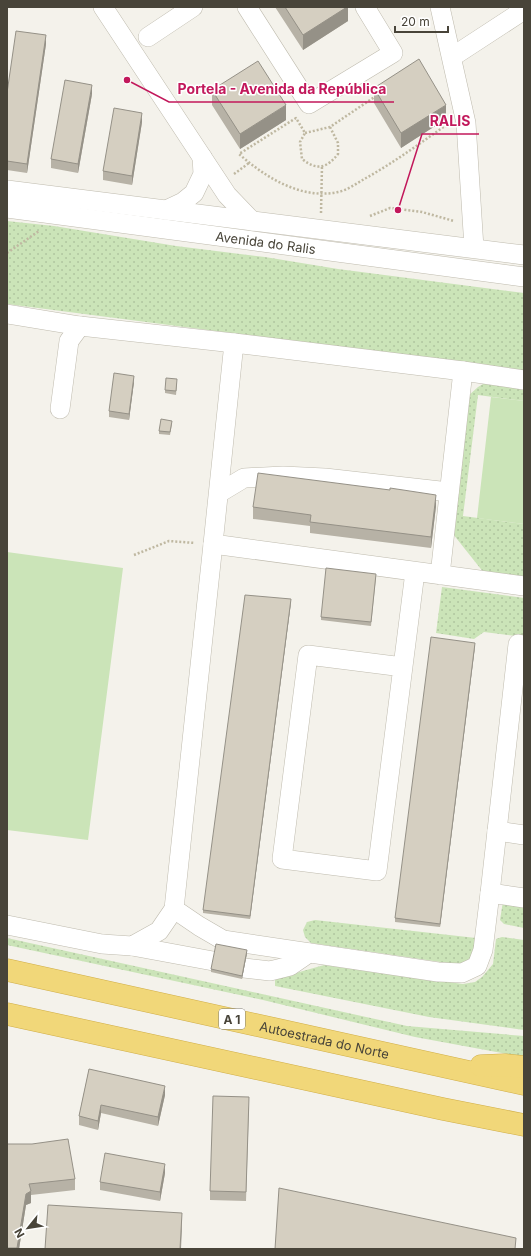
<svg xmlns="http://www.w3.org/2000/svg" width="531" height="1256" font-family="Inter,sans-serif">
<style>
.grass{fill:url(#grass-dots)}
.pitch{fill:#cbe4b8}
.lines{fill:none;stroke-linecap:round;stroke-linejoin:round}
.minor-casing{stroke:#bfbbae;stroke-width:20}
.highway-casing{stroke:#d0ae49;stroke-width:23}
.path{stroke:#bfb8a1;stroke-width:2.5;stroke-dasharray:2 2;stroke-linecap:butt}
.minor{stroke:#fff;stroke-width:19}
.highway{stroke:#f1d779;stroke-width:22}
.wall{fill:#b7b2a6}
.shaded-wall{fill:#959187}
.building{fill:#d5cfc1;stroke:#959187}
.labels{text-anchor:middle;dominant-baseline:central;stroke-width:3;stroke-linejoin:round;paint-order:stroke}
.shield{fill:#fff;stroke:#7f7c74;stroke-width:1}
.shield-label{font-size:12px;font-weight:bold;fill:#484439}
.street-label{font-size:13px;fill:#484439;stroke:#fff}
.leader{fill:none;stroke:#c2185b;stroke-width:1.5}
.callout-dot{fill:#c2185b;stroke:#fff;stroke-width:1.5}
.callout-label{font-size:14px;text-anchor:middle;font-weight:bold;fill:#c2185b;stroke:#fff;stroke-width:3;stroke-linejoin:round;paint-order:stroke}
</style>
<defs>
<pattern id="grass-dots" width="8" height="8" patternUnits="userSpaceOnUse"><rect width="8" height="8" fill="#cbe4b8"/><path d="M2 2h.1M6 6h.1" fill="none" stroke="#b0c59f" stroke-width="1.8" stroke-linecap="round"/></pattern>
</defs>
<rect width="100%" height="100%" fill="#f4f2eb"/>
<!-- grass -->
<path class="grass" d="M7 221 54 226 176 246 265 257 338 269 524 293V371L7 304Z
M488 381 524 386V401L478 395 463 516 524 524V578L484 573 453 534 468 396 478 387Z
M442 587 524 598V637L484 632 474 639 436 633Z
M503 901H524V928L504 924 500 920Z
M315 920 476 938 473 958 461 965 311 943 305 937 303 930 307 922Z
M502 937 524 940V1030L429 1017 275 986V979L324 965 463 984 475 982 482 977 493 964 496 939Z
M7 938 407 1026 524 1036V1057L415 1037 263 1000 7 945Z"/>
<!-- pitch -->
<path class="pitch" d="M491 397 524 401V524L477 518Z
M7 552 123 568 88 840 7 830Z"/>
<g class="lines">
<!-- minor casing -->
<g class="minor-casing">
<g id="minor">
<path d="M103 7 227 195 252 221"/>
<path d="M247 7 309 104 393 53 365 7"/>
<path d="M440 7 466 123 474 248"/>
<path d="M148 37 193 7"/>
<path d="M452 57 524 10"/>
<path d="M7 190 524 255"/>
<path id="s1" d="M7 208 524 277"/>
<path d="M166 210 183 202 194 193 203 174 202 157"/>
<path d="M7 314 80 326 234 343"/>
<path d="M463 371 524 380"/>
<path d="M60 409 69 341 80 326"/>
<path d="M219 493 244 478 283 476 325 478 449 492"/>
<path d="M440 575 463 371 234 343 213 544 524 586"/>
<path d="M403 667 308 655 282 859 377 871 415 572"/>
<path d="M497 831 524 835"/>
<path d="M490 893 518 644 524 645"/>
<path d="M174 909 199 926 223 940 438 972 462 973 477 966 483 950 490 893 524 898"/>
<path d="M7 925 102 944 132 946 159 931 174 909 213 544"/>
<path d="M132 946 213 961"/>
<path d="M244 968 270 971 290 966 309 953"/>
</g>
</g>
<!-- highway casing -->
<g class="highway-casing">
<g id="highway">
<path id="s2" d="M7 970 524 1084"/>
<path d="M7 1014 443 1109 524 1125"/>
<path d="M481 1066 505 1065 524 1067"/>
</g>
</g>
<!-- path -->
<path class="path" d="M330 127 338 143V154C327 168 317 171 302 159L300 142 305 133 296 118 239 154C265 177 301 200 338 192 348 190 357 183 366 178 393 163 419 144 445 126H449
M305 133 330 127 376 96
M234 174 249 163
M321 213 322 166
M370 216 390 208 422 212 454 221
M7 253 39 231
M134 555 169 541 195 543"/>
<!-- minor -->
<use href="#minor" class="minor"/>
<!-- highway -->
<use href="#highway" class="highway"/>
</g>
<!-- wall -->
<path class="wall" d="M275 7H348V21L303 50Z
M46 44 27 173 7 170V93Z
M374 88 446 119 401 148 374 103Z
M212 90 286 120 240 149 212 105Z
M92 94 78 173 51 168V159Z
M142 122 132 185 103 180V171Z
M134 382 129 420 109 417V411Z
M177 383 176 395 165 393V390Z
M172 424 170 435 159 434V431Z
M436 506 431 548 310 533V526L253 519V507Z
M376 577 371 626 321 620V617Z
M291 602 250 919 203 913V910Z
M475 646 440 927 395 922V918Z
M247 953 242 979 211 972V969Z
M89 1069 165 1095 158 1126 101 1113 98 1130 79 1125V1116Z
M249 1106 246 1201 210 1200V1191Z
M7 1144 75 1179V1190L31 1195V1203L26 1205 19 1249H7Z
M165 1173 160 1201 100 1190V1182Z"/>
<!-- shaded-wall -->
<path class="shaded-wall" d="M347 7H348V21L303 50V35Z
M46 35V44L27 173V164Z
M92 85V94L78 173V164Z
M286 105V120L240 149V134Z
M446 105V119L401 148V133Z
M142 113V122L132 185V176Z
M134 376V382L129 420V414Z
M436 495V506L431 548V537Z
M291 599V602L250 919V916Z
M475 643V646L440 927V924Z
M247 950V953L242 979V976Z
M165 1086V1095L158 1126V1117Z
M101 1105V1113L98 1130V1121Z
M165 1164V1173L160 1201V1192Z
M31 1191V1203L26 1205 19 1249H17L26 1194Z
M182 1213V1224L181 1249H180Z"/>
<!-- building -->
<path class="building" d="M285 7H347L303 35Z
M16 31 46 35 27 164 7 161V93Z
M419 59 446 105 401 133 374 88Z
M258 61 286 105 240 134 212 90Z
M65 80 92 85 78 164 51 159Z
M114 108 142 113 132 176 103 171Z
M114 373 134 376 129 414 109 411Z
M166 378 177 379 176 391 165 390Z
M161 419 172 421 170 432 159 431Z
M258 473 390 490V488L436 495 431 537 310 522 311 515 253 507Z
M326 568 376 574 371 622 321 617Z
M245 595 291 599 250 916 203 910Z
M431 637 475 643 440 924 395 918Z
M216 944 247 950 242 976 211 969Z
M89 1069 165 1086 158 1117 101 1105 98 1121 79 1116Z
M213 1096 249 1097 246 1192 210 1191Z
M68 1139 75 1179 29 1184 31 1191 26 1194 17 1248H7V1144H32Z
M105 1153 165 1164 160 1192 100 1182Z
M279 1188 516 1238 515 1249H275Z
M48 1205 182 1213 180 1249H45Z"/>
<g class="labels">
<!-- shield labels -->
<rect class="shield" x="219" y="1009" width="26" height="20" rx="3"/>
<g class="shield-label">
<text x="232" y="1019">A 1</text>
</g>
<!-- street labels -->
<g class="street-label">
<text stroke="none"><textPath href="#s1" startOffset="261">Avenida do Ralis</textPath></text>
<text stroke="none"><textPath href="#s2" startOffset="325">Autoestrada do Norte</textPath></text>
</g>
</g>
<!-- callouts -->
<path class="leader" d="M127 80L169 102H394M398 210L422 134H479"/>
<g class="callout-dot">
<circle cx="127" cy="80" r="4"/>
<circle cx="398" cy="210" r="4"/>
</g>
<g class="callout-label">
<text x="282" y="94">Portela - Avenida da República</text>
<text x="450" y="126">RALIS</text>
</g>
<!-- border -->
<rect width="531" height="1256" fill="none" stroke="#484439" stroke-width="16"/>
<!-- north arrow -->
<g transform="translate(28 1228) rotate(240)" stroke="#ffffff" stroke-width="3" paint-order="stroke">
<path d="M0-3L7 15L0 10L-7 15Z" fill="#484439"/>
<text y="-6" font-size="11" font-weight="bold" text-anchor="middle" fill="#484439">N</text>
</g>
<!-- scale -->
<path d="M395 26v6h53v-6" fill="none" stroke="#484439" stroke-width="2"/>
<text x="401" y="26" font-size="12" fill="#484439" stroke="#ffffff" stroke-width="3" paint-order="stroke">20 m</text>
</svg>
